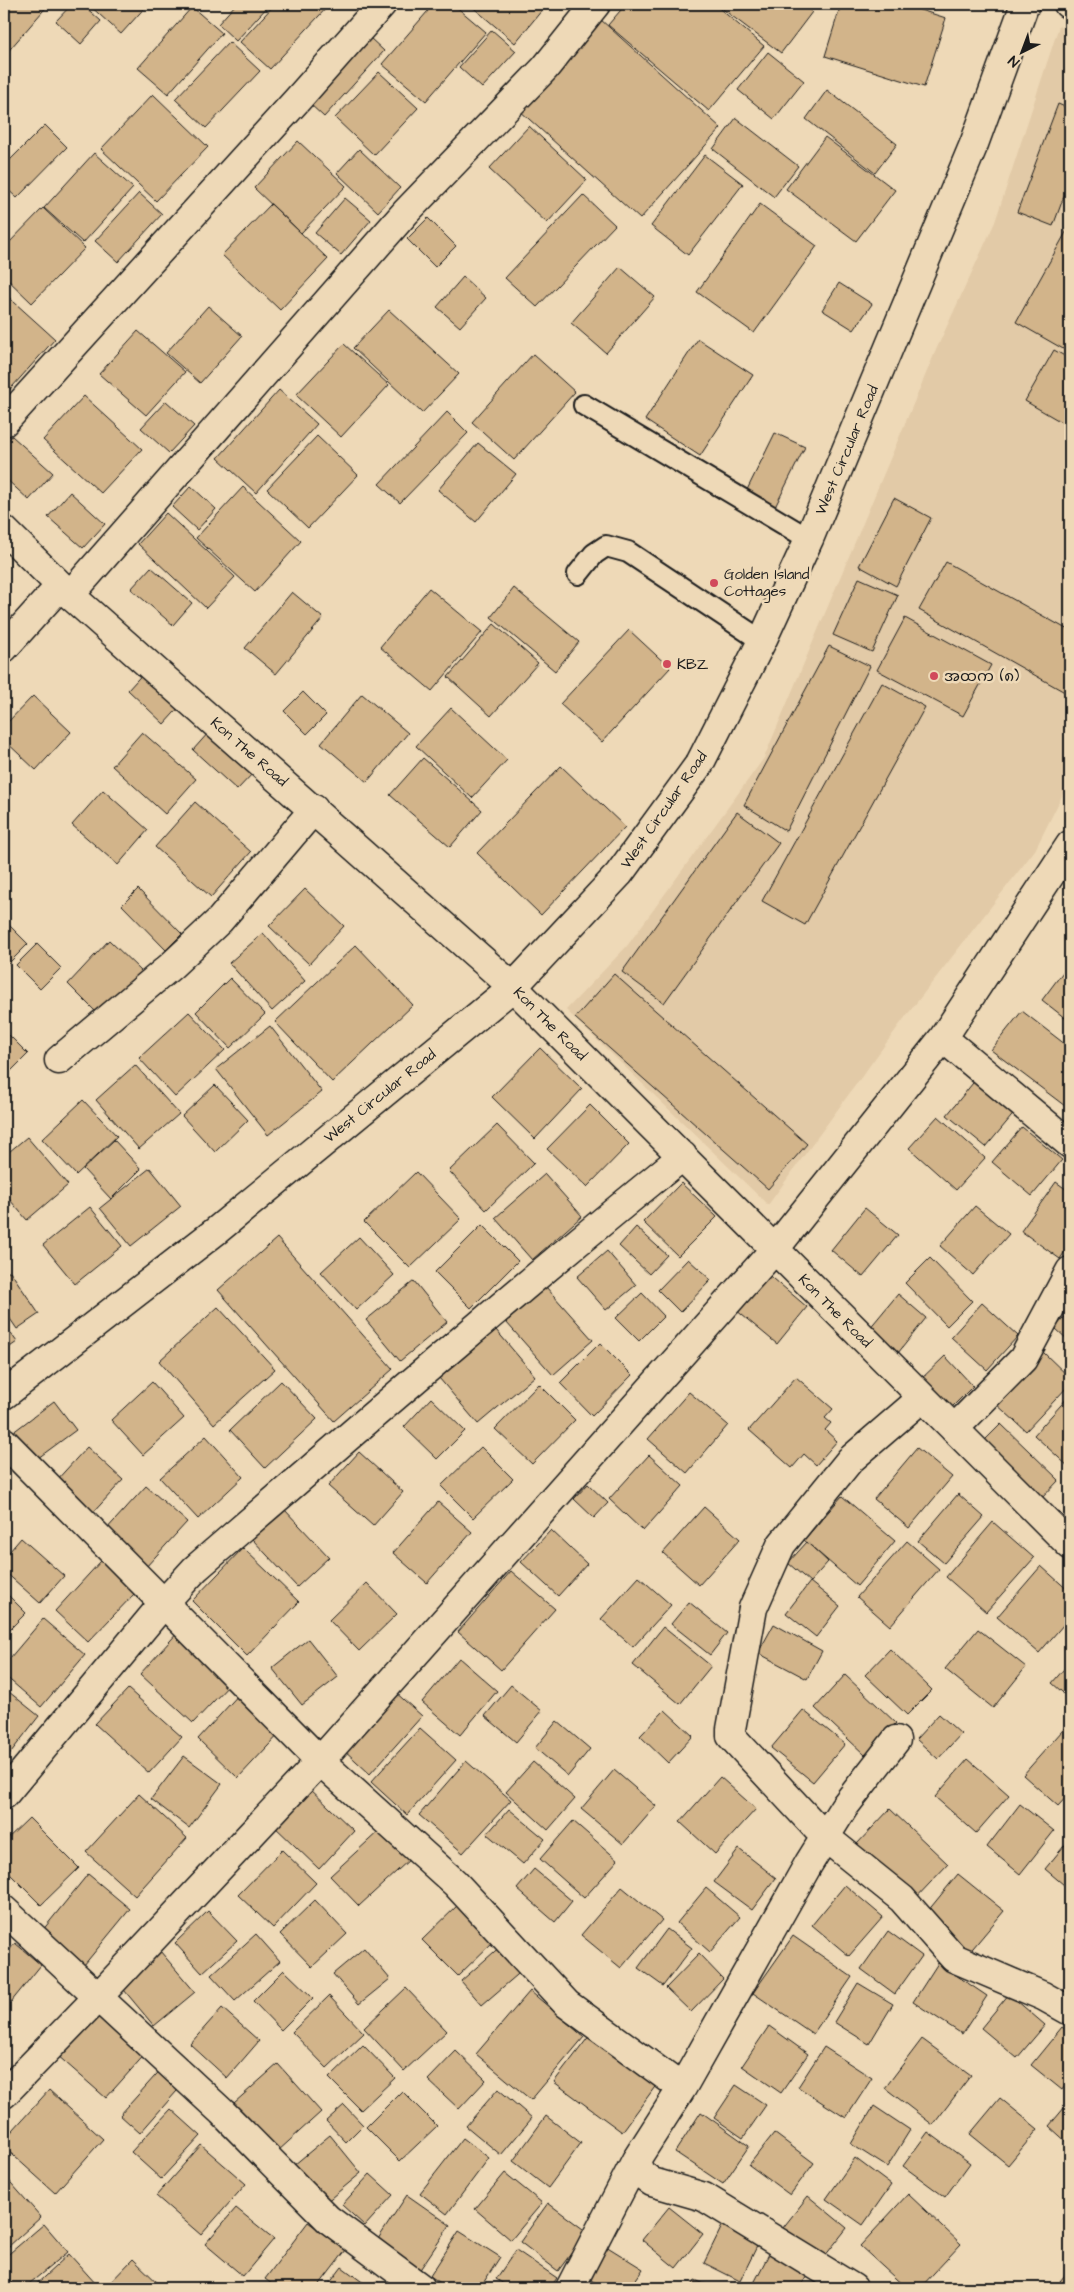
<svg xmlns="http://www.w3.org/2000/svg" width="1074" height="2292" font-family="'Architects Daughter','Noto Sans Myanmar',sans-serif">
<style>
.built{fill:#e2caa7}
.building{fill:#d2b48a;stroke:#1c1c1c}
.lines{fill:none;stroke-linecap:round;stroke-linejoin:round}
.service-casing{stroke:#1c1c1c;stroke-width:24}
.minor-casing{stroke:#1c1c1c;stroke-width:31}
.tertiary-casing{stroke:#1c1c1c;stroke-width:31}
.service{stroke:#eed9b7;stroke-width:20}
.minor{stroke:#eed9b7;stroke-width:28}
.tertiary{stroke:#eed9b7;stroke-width:28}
.poi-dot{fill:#d1495b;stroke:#eed9b7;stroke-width:2}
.labels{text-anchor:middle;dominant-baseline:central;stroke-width:5;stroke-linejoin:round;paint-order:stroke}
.street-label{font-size:15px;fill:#1c1c1c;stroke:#eed9b7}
.poi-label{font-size:15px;fill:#1c1c1c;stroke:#eed9b7;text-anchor:start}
</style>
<rect width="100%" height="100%" fill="#eed9b7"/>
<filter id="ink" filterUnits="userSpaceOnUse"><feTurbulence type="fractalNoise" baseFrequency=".02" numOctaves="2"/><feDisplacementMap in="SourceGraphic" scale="10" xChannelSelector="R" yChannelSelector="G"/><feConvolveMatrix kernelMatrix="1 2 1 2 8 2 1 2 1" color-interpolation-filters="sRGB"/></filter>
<g filter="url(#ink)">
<!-- built -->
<path class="built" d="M1059 26 1070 32V780L1035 850 903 1020 768 1205 566 1010 627 946 764 758 936 350 995 222Z"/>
<!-- building -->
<path class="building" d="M4 4H49L4 56Z
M72 4H82L101 21 81 44 56 21Z
M88 4H148L121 34Z
M236 4H270L236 41 218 24Z
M275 4H330L270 69 240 42Z
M434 4H453L486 32 426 101 382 64Z
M469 4H547L515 43Z
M626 4H714L764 46 709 111 608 25Z
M716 4H802L812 12 781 53Z
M841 4H901L946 18 924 87 825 56Z
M192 7 222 33 168 94 138 68Z
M600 19 721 128 640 219 519 110Z
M492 30 516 51 482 88 459 67Z
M369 37 384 51 324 117 309 103Z
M229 42 260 71 206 128 175 99Z
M768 52 804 81 774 119 738 90Z
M379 72 418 108 374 155 335 118Z
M827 90 897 144 875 173 806 119Z
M153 94 208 147 156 201 101 149Z
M1058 104 1070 109V180L1053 226 1017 212Z
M736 118 798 166 774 197 713 149Z
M45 125 67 147 17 198 4 186V166Z
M529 126 587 180 547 223 489 169Z
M825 137 895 190 856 241 786 189Z
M298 141 346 186 301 233 254 188Z
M359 149 400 188 378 212 337 173Z
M94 153 133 188 83 243 44 208Z
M705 155 743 184 688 255 651 226Z
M139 193 162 214 118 262 95 241Z
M583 195 615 225 537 307 505 278Z
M345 198 371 220 341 255 315 233Z
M271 204 328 259 280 310 222 255Z
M760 204 817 246 754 333 697 292Z
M43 208 85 248 32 303 4 276V248Z
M428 218 456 246 435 267 407 239Z
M1070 225V341L1065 350 1016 322Z
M620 267 655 297 606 353 571 323Z
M463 277 486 298 460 327 437 307Z
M839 283 872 304 854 330 822 310Z
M4 293 55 339 4 396Z
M208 306 242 336 200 383 166 353Z
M389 310 459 374 422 413 353 348Z
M138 331 185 372 146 415 99 374Z
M698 339 753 375 700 456 645 420Z
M344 344 389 385 341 437 296 395Z
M1054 350 1070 359V427L1025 401Z
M533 354 575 392 514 460 472 422Z
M279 390 317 424 256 493 218 458Z
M84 396 142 449 101 493 43 440Z
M166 401 194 426 169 453 141 428Z
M447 412 468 433 400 503 379 484Z
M775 433 805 447 773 511 744 496Z
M12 436 53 473 29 500 4 477V445Z
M317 436 358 475 308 528 267 489Z
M478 443 516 474 476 522 438 490Z
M191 486 216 509 197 530 172 507Z
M243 487 301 541 255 592 196 538Z
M70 492 105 524 83 548 48 517Z
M894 498 931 518 896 586 859 566Z
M166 513 235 577 206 608 138 544Z
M946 562 1070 631V695L919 610Z
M151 567 192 603 173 625 131 589Z
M859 578 898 595 872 652 833 635Z
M429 588 482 632 432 691 380 647Z
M514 588 579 642 555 671 491 617Z
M292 592 323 618 276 674 245 648Z
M905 618 991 665 963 716 877 670Z
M494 624 538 663 491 716 448 677Z
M629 630 670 668 602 742 560 704Z
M829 646 870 666 786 831 744 805Z
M146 670 183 703 164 724 128 690Z
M882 683 925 707 805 925 762 901Z
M303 692 326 715 307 734 284 711Z
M362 694 408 733 367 782 321 743Z
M33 696 71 732 36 770 4 740V726Z
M451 708 507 760 472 798 416 746Z
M142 732 196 779 165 814 112 766Z
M209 732 254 772 237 790 193 750Z
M423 758 482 810 450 847 390 795Z
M561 766 625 827 541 915 477 853Z
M103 790 148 830 118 865 72 825Z
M195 802 251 852 211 897 155 847Z
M737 812 779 843 664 1003 622 972Z
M138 889 182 934 166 950 122 905Z
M305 889 344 926 309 964 269 926Z
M4 920 28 944 4 968Z
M263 933 305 981 272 1011 229 963Z
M109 940 142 972 100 1016 68 984Z
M37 944 61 968 40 989 16 965Z
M356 945 413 1005 332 1082 275 1022Z
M1069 964 1070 965V1022L1042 1000Z
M614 974 807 1144 768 1189 575 1018Z
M230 978 265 1014 230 1048 196 1012Z
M1022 1011 1070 1048 1069 1109 991 1050Z
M189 1012 225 1050 175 1097 139 1058Z
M270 1026 322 1092 268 1135 216 1069Z
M4 1030 28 1054 4 1078Z
M540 1048 582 1089 535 1139 492 1097Z
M135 1065 179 1114 139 1149 96 1100Z
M977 1078 1016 1111 986 1147 947 1115Z
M215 1085 248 1120 215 1152 182 1116Z
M83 1100 117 1136 76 1175 42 1139Z
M590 1105 629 1144 587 1187 547 1149Z
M938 1116 985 1158 956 1190 909 1148Z
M497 1125 534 1163 486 1210 449 1171Z
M1022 1127 1062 1160 1032 1196 992 1162Z
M27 1137 68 1185 27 1220 4 1193V1156Z
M114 1140 141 1169 111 1199 83 1169Z
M150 1168 181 1206 131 1246 100 1208Z
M416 1172 461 1219 410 1268 364 1222Z
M545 1174 582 1216 532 1260 495 1218Z
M1056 1182 1070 1192V1244L1060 1259 1021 1231Z
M681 1183 717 1217 678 1256 643 1222Z
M975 1206 1009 1234 973 1275 940 1246Z
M90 1207 122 1246 75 1284 43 1245Z
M865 1208 898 1235 863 1277 831 1250Z
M482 1225 518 1261 471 1308 435 1272Z
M636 1227 667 1255 649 1274 619 1246Z
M359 1237 394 1275 356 1310 321 1272Z
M277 1238 393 1369 334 1421 218 1290Z
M607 1251 636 1285 606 1310 577 1277Z
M930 1258 972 1301 947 1326 905 1283Z
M688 1259 711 1280 680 1312 658 1290Z
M10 1271 39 1314 17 1329 4 1310V1275Z
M767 1273 807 1307 777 1344 736 1310Z
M414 1281 447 1322 400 1361 366 1320Z
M546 1287 593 1340 553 1375 506 1322Z
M642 1293 664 1316 639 1341 616 1318Z
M898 1294 926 1318 898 1353 869 1329Z
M982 1303 1018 1336 987 1370 951 1337Z
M218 1307 275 1369 214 1424 159 1361Z
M1070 1311V1342L1055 1328Z
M4 1324 17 1342 4 1351Z
M496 1330 535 1376 478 1424 439 1378Z
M600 1343 632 1375 592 1416 560 1383Z
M1043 1352 1070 1378V1384L1026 1431 995 1403Z
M945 1356 973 1386 947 1412 918 1382Z
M796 1377 833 1409 825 1418 831 1423 825 1430 837 1441 816 1465 804 1454 792 1468 749 1430Z
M281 1381 317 1419 265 1468 230 1430Z
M152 1382 184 1418 143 1455 111 1420Z
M539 1384 575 1420 532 1464 495 1429Z
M689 1392 728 1425 687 1473 648 1439Z
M1070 1395V1468L1034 1435Z
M431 1398 465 1431 437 1459 404 1427Z
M54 1401 76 1430 34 1461 12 1433Z
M1001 1424 1059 1480 1040 1500 981 1444Z
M206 1436 243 1477 198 1519 160 1478Z
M87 1447 123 1480 90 1516 54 1483Z
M481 1447 513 1479 473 1518 441 1486Z
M917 1448 952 1477 909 1528 874 1499Z
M359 1452 403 1492 373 1526 328 1486Z
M649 1455 683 1486 643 1531 609 1499Z
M588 1484 608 1503 594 1518 574 1499Z
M146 1486 187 1522 145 1568 104 1532Z
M958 1494 984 1517 944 1563 918 1541Z
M842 1496 895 1541 857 1586 804 1540Z
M438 1502 472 1532 427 1583 393 1553Z
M704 1507 740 1539 699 1585 663 1553Z
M284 1509 329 1557 297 1587 252 1539Z
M993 1522 1034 1558 986 1612 946 1577Z
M551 1530 587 1564 558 1596 521 1562Z
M21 1538 64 1576 40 1603 4 1571V1558Z
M907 1541 939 1569 890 1626 857 1597Z
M807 1542 828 1562 810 1582 788 1563Z
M243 1548 299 1602 247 1656 192 1601Z
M101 1561 135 1593 88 1642 55 1611Z
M1041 1566 1070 1592V1617L1039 1653 997 1617Z
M511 1571 555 1609 501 1670 458 1632Z
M639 1577 671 1605 633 1647 601 1619Z
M810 1582 840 1606 816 1637 786 1613Z
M367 1583 397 1614 359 1651 329 1620Z
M4 1591 26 1613 4 1635Z
M689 1602 727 1633 710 1655 671 1624Z
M43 1619 85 1655 41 1707 4 1675V1665Z
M774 1624 822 1651 807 1679 758 1653Z
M663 1627 711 1666 680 1704 633 1665Z
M978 1629 1026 1667 993 1708 945 1669Z
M180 1630 232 1682 193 1723 140 1674Z
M308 1639 338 1677 302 1705 272 1668Z
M890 1649 932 1690 907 1715 865 1675Z
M459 1658 497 1691 460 1735 422 1702Z
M1070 1662V1699L1052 1683Z
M845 1675 896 1723 865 1755 815 1708Z
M511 1685 542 1711 516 1742 485 1716Z
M4 1688 39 1716 4 1761Z
M128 1689 182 1737 149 1773 95 1724Z
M242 1691 282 1731 238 1778 198 1739Z
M394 1691 422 1716 370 1774 342 1748Z
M665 1710 693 1736 668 1763 640 1736Z
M803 1710 845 1744 813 1782 771 1748Z
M939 1714 961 1734 938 1759 916 1739Z
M557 1721 590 1749 568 1776 535 1748Z
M1070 1722V1793L1058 1806 1023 1775Z
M420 1728 456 1760 407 1815 371 1782Z
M184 1756 222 1784 189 1828 151 1799Z
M968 1759 1009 1795 976 1833 935 1797Z
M466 1761 511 1800 463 1853 419 1815Z
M533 1762 575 1799 548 1830 506 1792Z
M614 1770 656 1806 623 1844 581 1809Z
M720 1777 756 1809 715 1854 680 1822Z
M307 1786 354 1831 319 1869 272 1824Z
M139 1794 187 1838 135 1896 86 1852Z
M1020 1804 1054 1831 1020 1874 987 1847Z
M509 1809 545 1839 523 1864 487 1834Z
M890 1809 948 1864 914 1900 856 1845Z
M29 1818 79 1868 41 1905 4 1868V1842Z
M573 1821 618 1860 584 1898 540 1859Z
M381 1829 410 1859 359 1906 330 1876Z
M1069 1840 1070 1841V1890L1045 1869Z
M739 1849 776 1878 752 1910 714 1882Z
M282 1850 316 1883 273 1928 238 1895Z
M534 1869 572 1901 555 1922 517 1889Z
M88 1874 130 1909 84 1965 42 1931Z
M958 1874 1004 1911 968 1954 923 1917Z
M845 1885 883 1917 849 1956 812 1925Z
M622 1887 662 1920 621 1968 581 1935Z
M706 1888 740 1917 710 1952 677 1923Z
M315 1900 347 1934 312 1967 280 1934Z
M460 1903 496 1939 458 1976 422 1940Z
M208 1911 237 1941 202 1973 175 1943Z
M667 1929 692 1948 663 1986 638 1968Z
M888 1931 922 1956 895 1994 861 1969Z
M256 1934 280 1961 235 2001 211 1975Z
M793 1936 852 1977 813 2034 753 1993Z
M15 1943 41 1965 11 2002 4 1996V1957Z
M502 1945 524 1969 482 2005 461 1981Z
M364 1948 390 1979 359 2004 333 1974Z
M160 1951 195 1992 154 2026 119 1984Z
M699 1954 723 1979 691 2012 666 1988Z
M938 1963 987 1996 962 2034 913 2002Z
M284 1970 313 1998 281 2030 253 2001Z
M858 1983 893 2004 869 2044 834 2022Z
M406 1988 447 2031 404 2071 364 2028Z
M530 1991 584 2037 531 2100 476 2054Z
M1009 1994 1045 2025 1017 2058 981 2028Z
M329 1996 364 2033 327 2068 292 2032Z
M222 2008 259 2041 227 2078 190 2044Z
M98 2009 147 2052 106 2098 57 2055Z
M769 2026 808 2054 781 2093 742 2066Z
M1062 2027 1070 2033V2079L1062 2090 1031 2065Z
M590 2035 657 2084 622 2132 554 2082Z
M922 2039 971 2075 933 2125 885 2088Z
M363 2045 395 2078 361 2110 329 2078Z
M824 2047 872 2078 846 2118 798 2087Z
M456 2051 486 2080 459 2109 428 2080Z
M278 2064 321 2112 278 2151 234 2103Z
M164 2066 184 2083 140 2133 120 2115Z
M736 2085 766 2105 743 2138 714 2118Z
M498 2089 532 2118 501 2155 466 2126Z
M49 2090 103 2139 55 2193 4 2147V2140Z
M402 2091 437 2126 400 2161 366 2127Z
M1000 2098 1038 2129 1008 2165 970 2134Z
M1070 2101V2145L1049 2126Z
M344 2105 363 2125 346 2142 326 2121Z
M874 2106 910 2130 887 2167 851 2144Z
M171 2109 201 2136 161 2179 131 2152Z
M701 2112 749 2146 723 2184 675 2152Z
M546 2116 581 2143 548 2188 513 2161Z
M928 2132 970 2163 945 2197 903 2166Z
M774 2133 814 2163 790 2195 749 2165Z
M330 2135 361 2173 325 2203 294 2165Z
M463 2138 489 2158 447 2214 420 2193Z
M201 2145 246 2184 201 2235 156 2196Z
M855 2158 891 2185 863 2225 826 2199Z
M505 2173 542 2203 511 2240 475 2209Z
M370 2174 393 2195 365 2226 342 2205Z
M4 2175 41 2217 8 2247 4 2242Z
M908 2194 961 2244 920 2288H906L860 2246Z
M407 2195 450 2225 419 2271 376 2242Z
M808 2196 847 2228 821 2261 782 2229Z
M548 2203 587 2232 558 2271 520 2242Z
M669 2207 703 2234 676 2268 642 2240Z
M236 2208 274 2239 243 2276 205 2244Z
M725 2220 761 2238 740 2281 704 2263Z
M308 2222 346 2250 317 2288H277L265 2279Z
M44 2224 68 2252 24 2288H16L4 2274V2258Z
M459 2231 500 2257 480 2288H448L430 2276Z
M606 2246 643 2269 630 2288H604L586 2277Z
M516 2250 557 2278 550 2288H510L496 2279Z
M771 2250 810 2270 800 2288 752 2287Z
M69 2254 97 2285 94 2288H32Z
M133 2259 163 2288H105Z
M342 2267 365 2284 362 2288H326Z
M1070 2269V2288H1068L1060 2281Z
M695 2280 714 2288H691Z
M981 2280 990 2288H974Z
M376 2281 386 2288H370Z"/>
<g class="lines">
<!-- service casing -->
<g class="service-casing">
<path id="service" d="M584 405 809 539
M578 574 594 554 606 546 628 552 762 641"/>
</g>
<!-- minor casing -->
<g class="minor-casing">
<path id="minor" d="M1068 4 1070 5
M4 422 298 99 382 4
M4 530 70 595 513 987 1070 1545
M70 595 406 212 545 68 596 4
M4 648 60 586
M943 1038 1070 1144
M59 1060 171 966 220 920 314 809
M922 1398 850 1460 781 1545 753 1608 731 1729V1736L825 1837 902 1899 954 1958 1043 1996 1070 2011
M954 1429 1023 1359 1070 1271
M4 1442 320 1761 455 1883 567 2004 682 2088
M4 1795 163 1604 195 1569C356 1430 517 1290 683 1156
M4 1910 222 2112 328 2219 421 2288
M4 2094 98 1997 320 1761 774 1250 943 1038 1070 845
M636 2160 640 2173 652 2182 704 2197 853 2288
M570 2288 636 2160 682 2088 809 1863 844 1807 896 1740"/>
</g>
<!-- tertiary casing -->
<g class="tertiary-casing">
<path id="tertiary" d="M4 1395 216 1231 513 987 619 874 700 763 762 641 809 539 974 144 1025 4"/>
</g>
<!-- service -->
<use href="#service" class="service"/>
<!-- minor -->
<use href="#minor" class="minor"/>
<!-- tertiary -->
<use href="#tertiary" class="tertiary"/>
</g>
</g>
<!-- markers -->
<g class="poi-dot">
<circle cx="714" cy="583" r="5"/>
<circle cx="667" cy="664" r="5"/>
<circle cx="934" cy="676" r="5"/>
</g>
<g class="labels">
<!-- street labels -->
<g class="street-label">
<text transform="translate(847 450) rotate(-67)">West Circular Road</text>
<text transform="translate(249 752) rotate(41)">Kon The Road</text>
<text transform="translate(664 810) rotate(-55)">West Circular Road</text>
<text transform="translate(550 1024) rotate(45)">Kon The Road</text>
<text transform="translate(380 1096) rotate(-39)">West Circular Road</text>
<text transform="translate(835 1311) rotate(45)">Kon The Road</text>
</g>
<!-- poi labels -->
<g class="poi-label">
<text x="724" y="574">Golden Island<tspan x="724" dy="17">Cottages</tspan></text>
<text x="677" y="664">KBZ</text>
<text x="944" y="676">အထက (၈)</text>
</g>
</g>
<!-- margin -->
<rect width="1074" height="2292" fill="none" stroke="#eed9b7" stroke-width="20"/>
<rect x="10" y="10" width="1054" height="2272" fill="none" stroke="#1c1c1c" stroke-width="2" filter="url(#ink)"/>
<!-- north arrow -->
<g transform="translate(1022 52) rotate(222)" stroke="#eed9b7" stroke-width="4" paint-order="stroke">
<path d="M0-4L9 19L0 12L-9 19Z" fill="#1c1c1c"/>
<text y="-8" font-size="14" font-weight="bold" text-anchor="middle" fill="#1c1c1c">N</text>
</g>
</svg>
